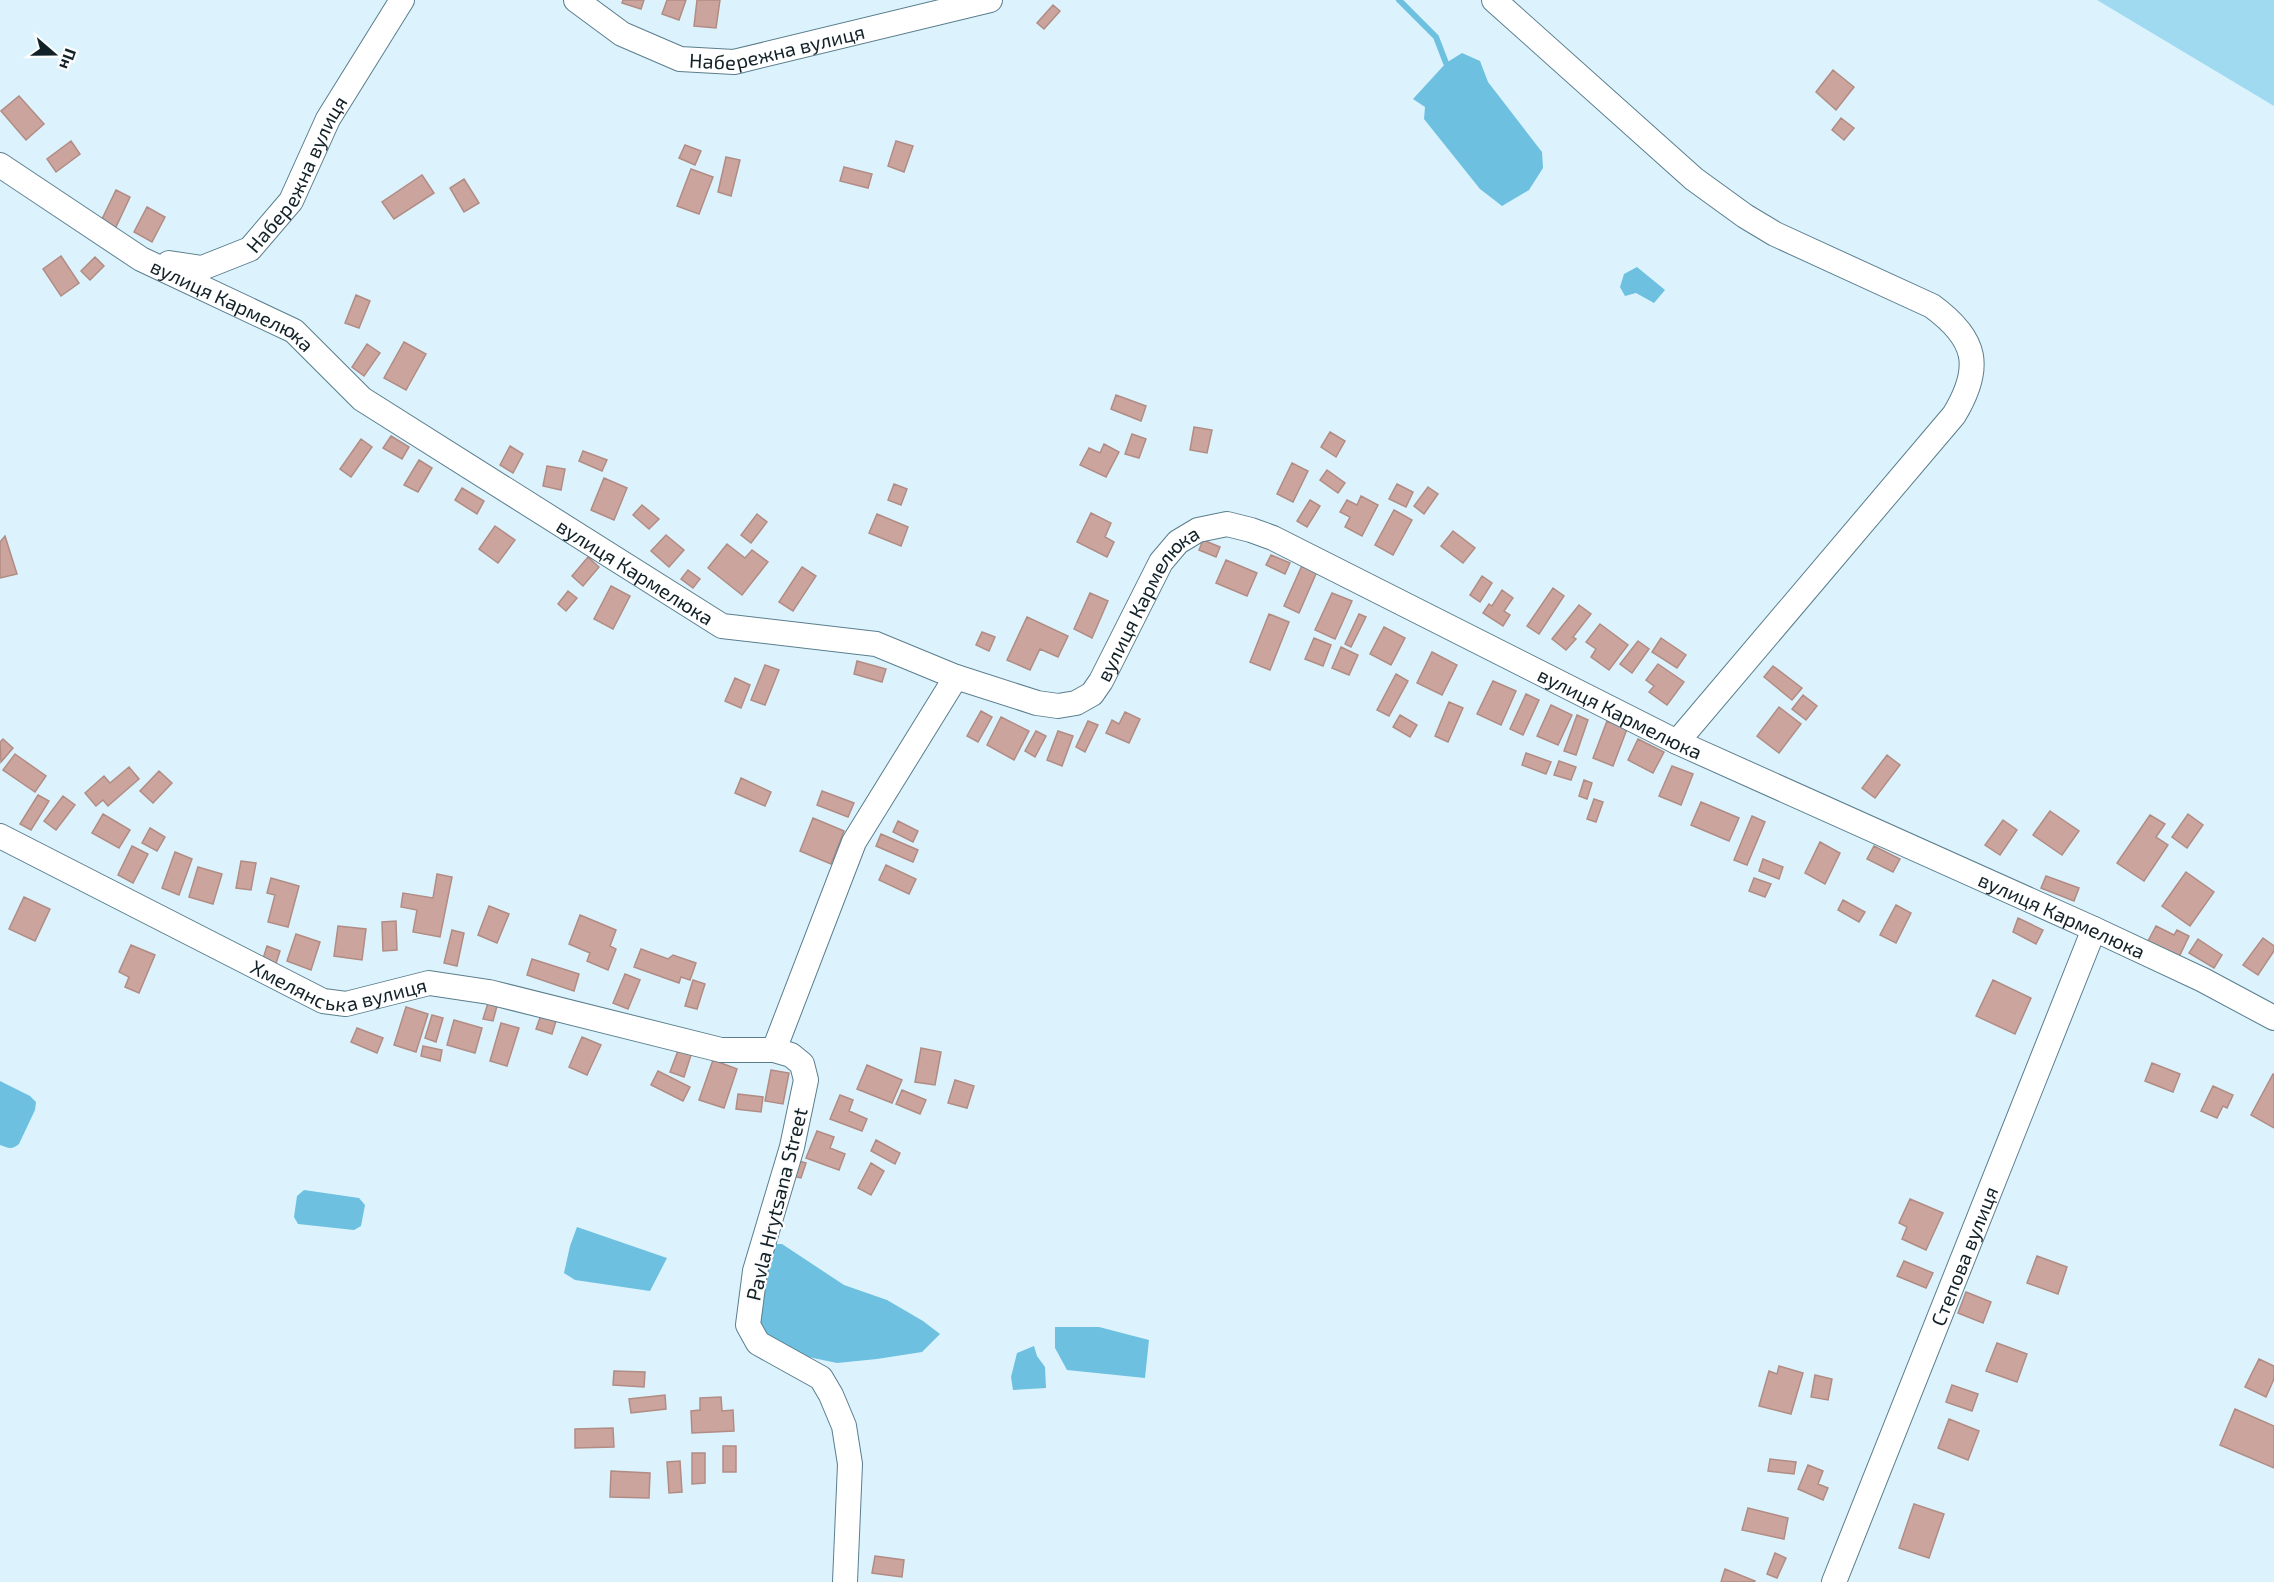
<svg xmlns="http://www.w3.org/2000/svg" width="2274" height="1582" font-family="'Exo 2',sans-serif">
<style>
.green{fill:#a0daf1}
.water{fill:#6dc0e0}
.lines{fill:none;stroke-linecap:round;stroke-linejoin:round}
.stream{stroke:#6dc0e0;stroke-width:6}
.building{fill:#cba59d;stroke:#b18c84;stroke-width:1.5}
.minor-casing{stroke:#5a7e8d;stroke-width:26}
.minor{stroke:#fff;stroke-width:24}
.labels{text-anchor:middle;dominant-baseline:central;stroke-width:4.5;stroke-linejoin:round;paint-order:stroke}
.street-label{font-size:20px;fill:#122127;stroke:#fcfcfc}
</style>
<rect width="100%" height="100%" fill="#dcf3fd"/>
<!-- green -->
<path class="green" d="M2097 0H2274V106Z"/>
<!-- water -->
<path class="water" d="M1462 53 1480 61 1488 82 1542 152 1543 168 1529 190 1502 206 1480 189 1424 119 1425 107 1413 99 1446 63Z
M1637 267 1665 290 1654 303 1636 293 1625 296 1620 287 1624 274Z
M0 1081 30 1096 36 1102 35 1110 19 1144C12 1150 8 1148 0 1145Z
M304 1190 359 1198 365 1205 361 1226 354 1230 298 1224 294 1217 297 1196Z
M577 1227 667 1258 650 1291 575 1280 564 1273 570 1246Z
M770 1244H782L844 1285 887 1300 923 1321 940 1334 922 1352 877 1359 837 1363 794 1354 763 1335 750 1314Z
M1055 1327H1099L1149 1340 1145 1378 1067 1370 1055 1348Z
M1034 1346 1037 1356 1045 1367 1046 1388 1013 1390 1011 1377 1017 1353Z"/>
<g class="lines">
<!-- stream -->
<path class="stream" d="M1399 0 1436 37 1446 63"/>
</g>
<!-- building -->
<path class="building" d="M623 0H644L641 9 622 3Z
M667 0H686L679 20 662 14Z
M697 0H720L716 28 694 26Z
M1053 5 1060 11 1044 29 1037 23Z
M1833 70 1854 87 1836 110 1816 92Z
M19 96 44 124 26 140 1 111Z
M1841 118 1854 128 1844 140 1832 130Z
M71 141 80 154 56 172 47 159Z
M896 141 913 146 904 172 888 166Z
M685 145 701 151 695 165 679 158Z
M726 157 740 160 731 196 718 192Z
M844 167 872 174 868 188 840 181Z
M691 169 713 177 699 214 677 206Z
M422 175 434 193 394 219 382 202Z
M464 179 479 203 464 212 450 188Z
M116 190 130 197 116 227 101 221Z
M147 207 165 217 152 242 134 232Z
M61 256 79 283 61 296 43 269Z
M95 257 104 266 90 280 81 271Z
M356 295 370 301 359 328 345 323Z
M404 342 426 354 406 390 384 378Z
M367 344 380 353 364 376 352 367Z
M1116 395 1146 406 1141 421 1111 409Z
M1194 427 1212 430 1207 453 1190 450Z
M1330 432 1345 441 1336 457 1321 447Z
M1132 434 1146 439 1139 458 1125 454Z
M391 436 409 447 402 459 383 448Z
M361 439 372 447 351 477 340 469Z
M1104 444 1119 452 1106 477 1080 465 1089 448 1100 453Z
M510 446 523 454 513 473 500 465Z
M583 451 607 460 602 471 579 461Z
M419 460 432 468 418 492 404 485Z
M1292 463 1308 471 1293 502 1277 494Z
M547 466 565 469 561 490 543 486Z
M1327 470 1345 483 1338 493 1320 480Z
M604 478 627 488 614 520 591 510Z
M894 484 907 489 901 505 888 500Z
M1397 484 1413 492 1406 507 1389 499Z
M1428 487 1438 494 1424 514 1414 506Z
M462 488 484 501 477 514 455 500Z
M1361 496 1378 505 1362 536 1345 527 1350 517 1340 512 1347 500 1357 505Z
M1310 500 1320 506 1307 527 1297 521Z
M642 505 659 519 649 529 633 515Z
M1394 510 1412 520 1393 555 1375 545Z
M1091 513 1111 523 1105 537 1114 542 1107 557 1077 542Z
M757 514 767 522 751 543 741 535Z
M877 514 908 527 901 546 869 533Z
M495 526 515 540 498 563 479 549Z
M1453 531 1475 548 1463 563 1441 546Z
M666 535 684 550 669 567 651 551Z
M5 536 17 574 0 578V542Z
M1203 540 1220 547 1216 557 1199 550Z
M727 544 745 558 752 550 768 562 742 595 708 568Z
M1271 555 1290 563 1285 574 1266 565Z
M588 557 599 567 583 586 572 576Z
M1226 560 1257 573 1247 596 1216 583Z
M1304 561 1319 567 1299 613 1284 606Z
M802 567 816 576 793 611 779 602Z
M688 570 700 579 693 588 681 579Z
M1482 576 1492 583 1480 602 1470 595Z
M611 586 630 596 613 629 594 619Z
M1553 588 1564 596 1539 634 1527 626Z
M1502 590 1513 598 1504 611 1510 615 1503 626 1483 613 1489 604 1492 606Z
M568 591 577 598 566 611 558 604Z
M1090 593 1108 601 1092 638 1074 629Z
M1332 593 1352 601 1335 639 1315 630Z
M1579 605 1591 614 1573 637 1576 639 1566 650 1552 639Z
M1269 614 1289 622 1270 670 1250 662Z
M1359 614 1366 617 1351 647 1345 644Z
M1027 617 1068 636 1058 657 1040 649 1030 670 1007 660Z
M1600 624 1628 645 1609 670 1591 657 1596 649 1586 642Z
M1384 627 1405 638 1391 665 1370 654Z
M982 632 995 637 989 651 976 645Z
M1314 638 1331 645 1323 666 1305 659Z
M1661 638 1686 655 1677 668 1652 652Z
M1638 641 1649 649 1632 673 1620 664Z
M1341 647 1358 655 1349 675 1332 668Z
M1432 652 1457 665 1442 695 1417 683Z
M857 661 886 669 882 682 854 674Z
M1658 664 1684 682 1667 705 1649 692 1654 686 1646 680Z
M765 665 779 670 765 705 751 700Z
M1773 666 1802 688 1792 700 1764 677Z
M1396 674 1408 681 1389 716 1377 710Z
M735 678 750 685 741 708 725 701Z
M1493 681 1516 691 1501 725 1477 714Z
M1526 694 1539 700 1523 735 1510 729Z
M1803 695 1817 706 1806 720 1792 709Z
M1449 702 1463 708 1448 742 1435 736Z
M1551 705 1572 715 1558 745 1537 736Z
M1779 707 1801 724 1779 753 1757 736Z
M981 711 992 717 978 742 967 736Z
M1125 712 1140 719 1129 743 1106 733 1112 720 1119 724Z
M1400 715 1417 725 1410 737 1393 727Z
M1577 715 1588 720 1576 755 1564 751Z
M1001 717 1029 731 1014 760 987 745Z
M1088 721 1098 725 1085 752 1076 747Z
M1607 721 1627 729 1613 766 1593 758Z
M1036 731 1046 736 1035 757 1025 751Z
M1058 731 1073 736 1062 766 1047 760Z
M3 739 13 748 1 762 0 742Z
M1638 739 1664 752 1653 773 1628 760Z
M1526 753 1551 762 1546 774 1522 765Z
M15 754 46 776 35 792 3 770Z
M1887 755 1900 765 1875 798 1862 788Z
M1559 761 1576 767 1571 780 1554 775Z
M1672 766 1693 774 1681 805 1659 796Z
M129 767 139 779 108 806 103 800 96 806 85 793 104 776 110 783Z
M159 771 172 783 153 803 140 791Z
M741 778 771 792 765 806 735 793Z
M1584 780 1592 783 1587 799 1579 796Z
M822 791 854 803 848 817 817 805Z
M38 795 49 801 31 830 20 824Z
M63 796 75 805 56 830 44 821Z
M1594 799 1603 802 1596 822 1587 819Z
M1701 802 1739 818 1729 841 1691 825Z
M2050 811 2079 831 2062 855 2033 835Z
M103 814 130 830 119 848 92 833Z
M2188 814 2203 825 2187 848 2172 837Z
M2150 815 2165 824 2156 837 2168 845 2144 881 2117 863Z
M1752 816 1765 822 1747 865 1734 860Z
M813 818 844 831 831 864 800 851Z
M2003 820 2017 830 2000 855 1985 845Z
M898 821 918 831 913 842 893 832Z
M150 828 165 837 157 851 142 843Z
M881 834 918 850 913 862 876 846Z
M1820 842 1840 853 1825 884 1805 873Z
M132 846 148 854 133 883 118 875Z
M1874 846 1900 859 1893 872 1867 859Z
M175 852 192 859 179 895 162 888Z
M1763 859 1783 867 1779 879 1759 871Z
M241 861 256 863 251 890 236 888Z
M886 865 916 879 909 894 879 880Z
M198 867 222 874 213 904 189 897Z
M2186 872 2214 892 2190 926 2162 906Z
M437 874 452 877 440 937 413 932 417 910 401 907 403 893 433 898Z
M2046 876 2079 888 2074 901 2041 888Z
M271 878 299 886 288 927 268 922 275 895 267 893Z
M1754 878 1771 884 1765 897 1749 891Z
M24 897 50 909 35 941 9 929Z
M1843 900 1865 912 1859 922 1838 910Z
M1896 905 1911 913 1896 943 1880 935Z
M489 906 509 914 497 943 478 935Z
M580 915 616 930 610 946 616 949 608 970 587 961 590 953 569 944Z
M2018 918 2043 930 2036 944 2013 932Z
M396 921 397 950 383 951 382 922Z
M338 926 366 929 362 960 334 956Z
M2156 926 2174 935 2177 930 2189 936 2179 957 2148 941Z
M452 930 464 933 457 966 444 963Z
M296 934 320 942 311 970 287 961Z
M2263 938 2274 946V951L2258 975 2243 965Z
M2198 939 2222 955 2214 968 2189 953Z
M131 945 155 955 139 993 125 987 129 977 119 972Z
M267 946 280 951 274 970 261 965Z
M641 949 668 959 673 955 696 963 690 980 681 977 679 983 634 967Z
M532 959 579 974 574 991 527 975Z
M625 974 640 980 628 1009 613 1003Z
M693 980 705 984 697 1009 685 1006Z
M1993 980 2031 998 2015 1034 1976 1016Z
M488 1003 497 1006 493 1021 483 1019Z
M406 1007 428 1014 416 1052 394 1045Z
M432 1015 443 1018 436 1042 425 1038Z
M541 1015 556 1021 552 1034 536 1029Z
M454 1020 482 1028 475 1053 447 1045Z
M501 1023 519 1028 507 1066 490 1061Z
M357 1028 383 1038 377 1053 351 1042Z
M582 1037 601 1045 587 1075 569 1067Z
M423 1046 442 1050 440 1061 421 1056Z
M679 1048 692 1052 684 1077 670 1072Z
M921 1048 941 1052 935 1085 915 1082Z
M713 1060 737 1069 724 1108 699 1100Z
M2152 1063 2180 1074 2173 1092 2145 1081Z
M867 1065 902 1080 892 1103 857 1089Z
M771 1070 789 1073 783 1104 765 1101Z
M658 1071 690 1087 683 1101 651 1085Z
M2273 1074H2274V1128L2251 1115Z
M955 1080 974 1086 967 1108 948 1103Z
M2213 1086 2233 1095 2227 1108 2223 1106 2217 1118 2201 1111Z
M902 1090 926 1100 920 1114 896 1104Z
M738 1094 763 1097 761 1112 736 1109Z
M840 1095 853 1100 849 1111 867 1119 862 1131 830 1119Z
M817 1131 834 1137 830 1148 845 1154 839 1170 806 1158Z
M876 1140 900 1153 895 1164 871 1151Z
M795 1160 806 1163 801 1178 791 1176Z
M871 1163 884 1171 871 1195 858 1188Z
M1910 1199 1943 1213 1926 1250 1902 1239 1907 1227 1899 1223Z
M2037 1256 2067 1267 2058 1294 2027 1283Z
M1904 1261 1933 1273 1926 1288 1897 1276Z
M1966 1292 1991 1302 1983 1323 1958 1313Z
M1997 1343 2027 1354 2017 1382 1986 1371Z
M2259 1359 2274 1366V1379L2266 1397 2245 1387Z
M1779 1366 1803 1373 1791 1414 1759 1406 1769 1371 1777 1374Z
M614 1371 645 1372 644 1387 613 1385Z
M1815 1375 1832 1379 1828 1400 1811 1397Z
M1952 1385 1978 1394 1972 1411 1946 1402Z
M665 1395 666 1409 631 1413 629 1399Z
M721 1397 722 1411 733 1410 734 1431 692 1433 691 1411 700 1410V1398Z
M2235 1409 2274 1426V1468L2220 1445Z
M1949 1419 1979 1431 1968 1460 1938 1448Z
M613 1428 614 1447 575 1448V1429Z
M723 1446H736V1472H723Z
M692 1453H705V1483L692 1484Z
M1770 1459 1796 1462 1794 1474 1768 1471Z
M680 1461 682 1492 669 1493 667 1462Z
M1808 1465 1823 1471 1818 1484 1828 1488 1823 1500 1798 1489Z
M611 1471 650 1473 649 1498 610 1497Z
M1914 1504 1944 1514 1929 1558 1899 1548Z
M1748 1508 1788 1518 1784 1539 1742 1530Z
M1775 1553 1786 1558 1777 1578 1767 1574Z
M875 1556 904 1560 902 1577 872 1573Z
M1725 1569 1755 1581 1754 1582H1721Z"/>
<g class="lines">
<!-- minor casing -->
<g class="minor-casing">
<g id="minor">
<path id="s1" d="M576 0 622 34 680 59 734 62 990 0"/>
<path d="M1494 0 1694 179 1745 216 1775 234 1932 306C1977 339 1983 367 1954 415L1677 742"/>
<path id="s2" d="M0 165 141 259 294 331 362 399 722 626 876 644 956 677 1037 703 1058 706 1076 703 1092 694 1101 681 1161 562 1178 542 1198 530 1227 524 1251 530 1273 538 1677 742 2094 929 2203 980 2274 1018"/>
<path id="s3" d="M169 263 202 268 250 249 291 201 328 119 402 0"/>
<path id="s4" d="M0 836 323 1001 346 1004 429 983 489 992 721 1050H774L791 1055 802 1064 806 1080 792 1147 755 1271 748 1325 758 1343 821 1378 831 1395 844 1426 850 1464 845 1582"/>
<path d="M774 1050 854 842 956 677"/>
<path id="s5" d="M1834 1582 2094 929"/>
</g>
</g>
<!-- minor -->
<use href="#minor" class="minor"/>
</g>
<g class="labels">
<!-- street labels -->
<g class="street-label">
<text stroke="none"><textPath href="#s1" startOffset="219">Набережна вулиця</textPath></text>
<text stroke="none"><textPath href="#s3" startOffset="174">Набережна вулиця</textPath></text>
<text stroke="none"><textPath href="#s2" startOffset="272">вулиця Кармелюка</textPath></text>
<text stroke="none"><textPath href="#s2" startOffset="758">вулиця Кармелюка</textPath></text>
<text stroke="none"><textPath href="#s2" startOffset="1352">вулиця Кармелюка</textPath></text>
<text stroke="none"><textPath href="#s2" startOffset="1910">вулиця Кармелюка</textPath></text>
<text stroke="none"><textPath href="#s2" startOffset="2396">вулиця Кармелюка</textPath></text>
<text stroke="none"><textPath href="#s4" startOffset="376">Хмелянська вулиця</textPath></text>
<text transform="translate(776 1204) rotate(-76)">Pavla Hrytsana Street</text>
<text stroke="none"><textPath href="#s5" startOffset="351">Степова вулиця</textPath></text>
</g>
</g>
<!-- north arrow -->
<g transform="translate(54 54) rotate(110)" stroke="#fcfcfc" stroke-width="4.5" paint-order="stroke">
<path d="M0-4.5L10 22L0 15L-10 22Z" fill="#122127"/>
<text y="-9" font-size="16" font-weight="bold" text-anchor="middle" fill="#122127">Пн</text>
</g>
</svg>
